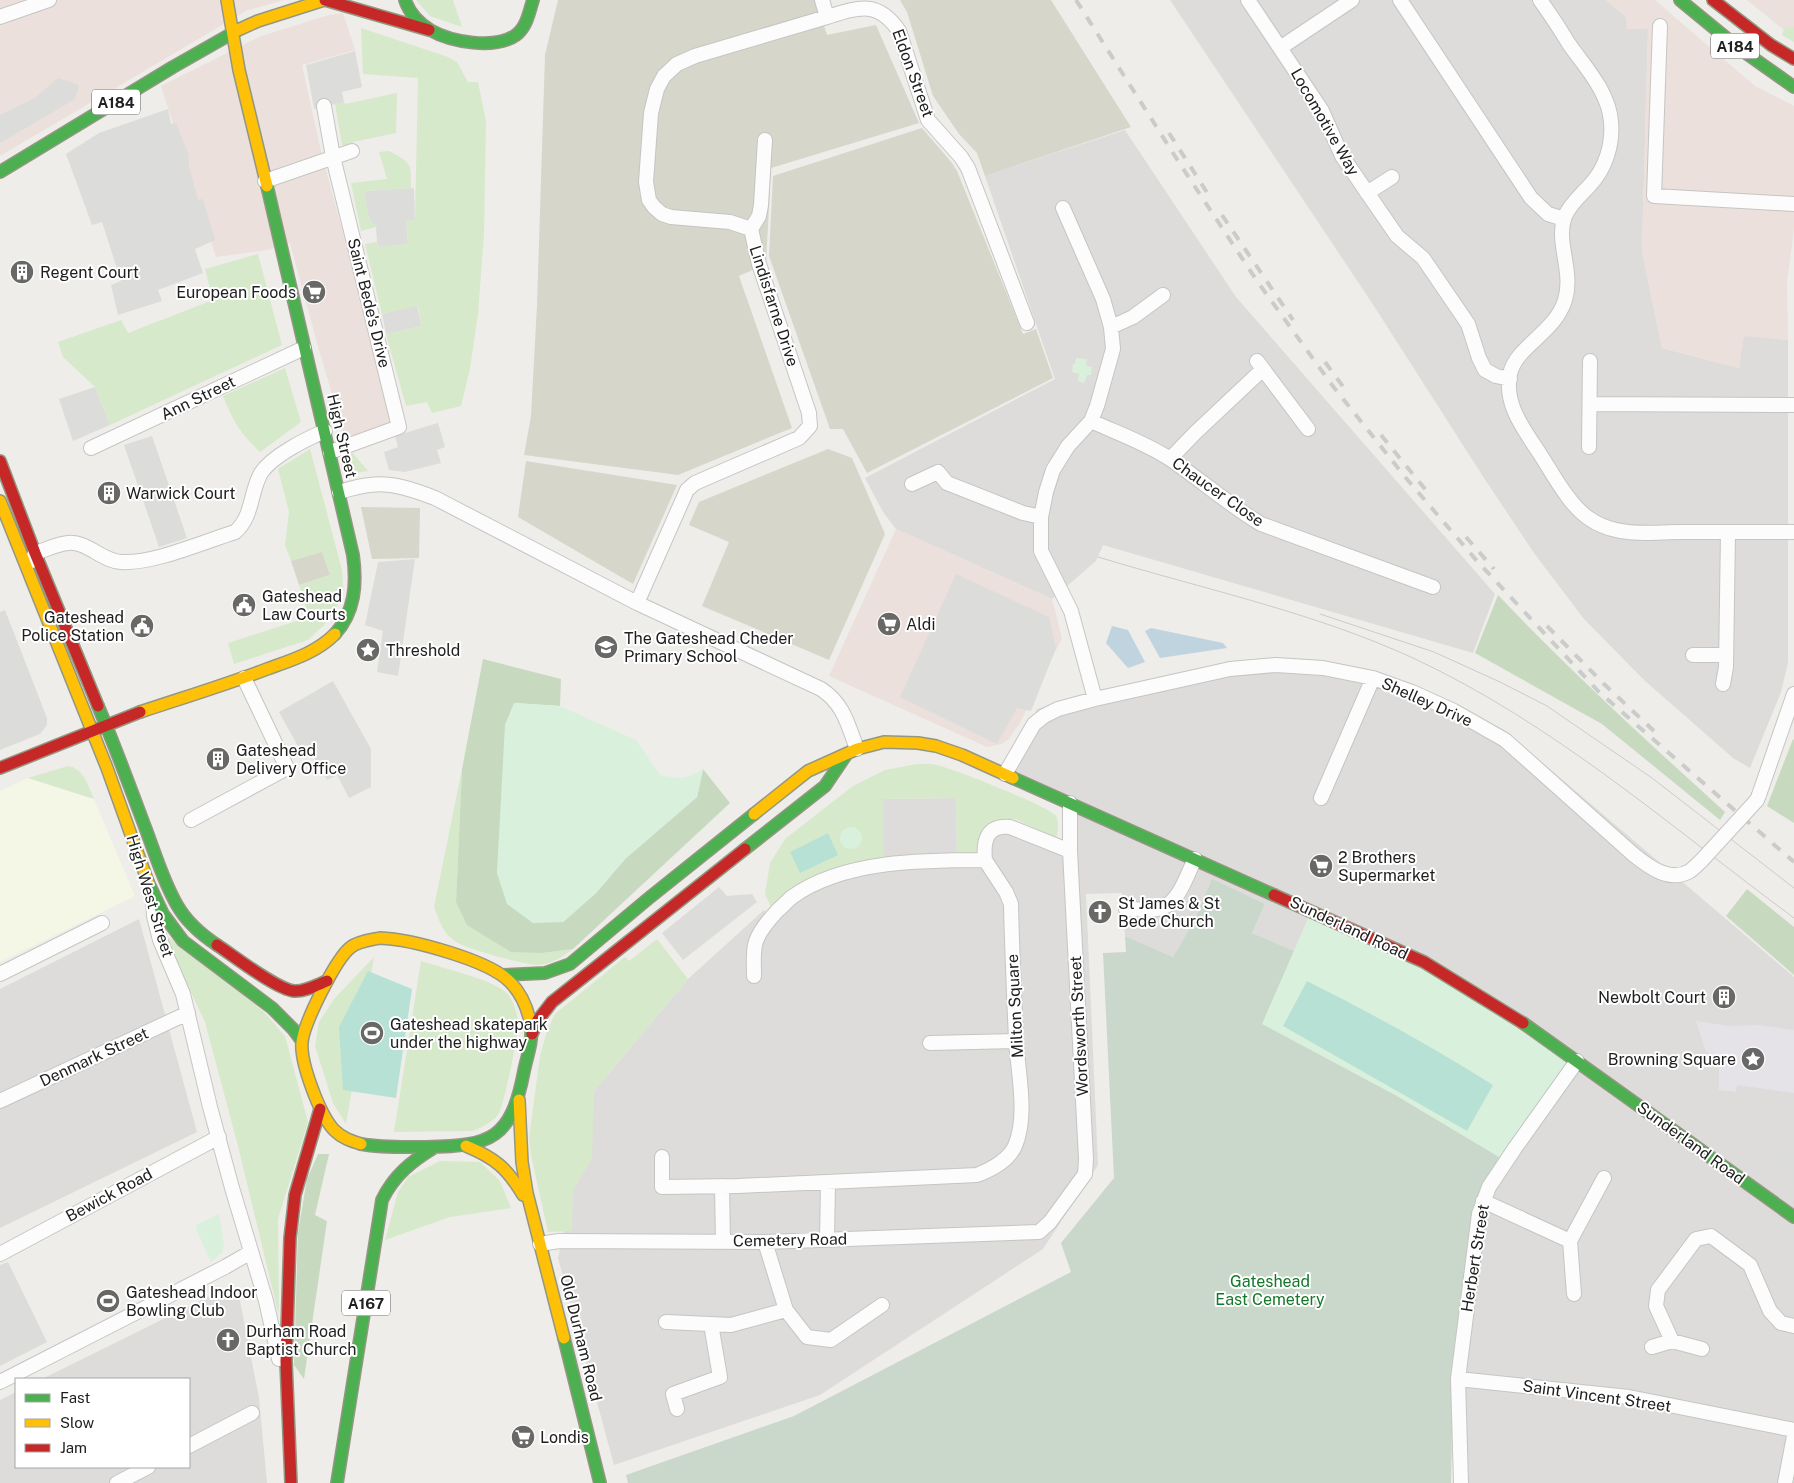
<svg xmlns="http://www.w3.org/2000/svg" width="1794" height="1483" font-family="'Public Sans',sans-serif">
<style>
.residential{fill:#dddcda}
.commercial{fill:#ebe0dc}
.education{fill:#f4f6e6}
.religious{fill:#dcdcda}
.construction{fill:#d6d6cb}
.grass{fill:#d7e9cb}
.forest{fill:#c7dac0}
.cemetery{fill:#c9d8cb}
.park{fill:#d9f1dc}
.pitch{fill:#b8e1d5}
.plaza{fill:#e5e3e7}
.water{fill:#bfd4de}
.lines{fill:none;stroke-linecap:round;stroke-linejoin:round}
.street-casing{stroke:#c5c5c3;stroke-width:16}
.fast-casing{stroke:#939782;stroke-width:14}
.slow-casing{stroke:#939782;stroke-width:14}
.jam-casing{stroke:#939782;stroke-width:14}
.street{stroke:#fcfcfc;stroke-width:14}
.fast{stroke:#4caf50;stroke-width:11}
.slow{stroke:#ffc107;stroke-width:11}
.jam{stroke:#c62828;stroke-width:11}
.tram{stroke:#cbcbca;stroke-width:1}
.rail{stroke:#cbcbca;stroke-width:4;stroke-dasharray:10 10;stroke-linecap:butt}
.street-bridge-casing{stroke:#c5c5c3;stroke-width:16;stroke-linecap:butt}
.street-bridge{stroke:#fcfcfc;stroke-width:14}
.labels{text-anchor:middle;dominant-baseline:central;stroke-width:4;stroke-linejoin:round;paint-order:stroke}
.shield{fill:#fff;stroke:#636363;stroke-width:1}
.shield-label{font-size:15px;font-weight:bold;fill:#202020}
.street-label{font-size:16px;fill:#202020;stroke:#fff}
.poi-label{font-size:16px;fill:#202020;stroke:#fff;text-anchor:start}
.park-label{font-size:16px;fill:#157729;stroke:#fff}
</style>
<rect width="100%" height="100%" fill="#eeede9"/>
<!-- residential -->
<path class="residential" d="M1170 0H1606L1626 17 1648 29 1642 251 1662 348 1739 368 1743 335 1788 340V663L1781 692 1750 768 1733 758 1644 680 1584 619 1534 553 1484 478 1372 303Z
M1125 130 1236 297 1495 594 1473 653 1103 545 1096 561 1052 599 896 529 883 512 865 478 1055 379 985 176Z
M1305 661 1391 677 1504 730 1794 977V1483H1467L1461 1381 1294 951 1252 933 1265 904 1212 880 1195 919 1173 957 1125 936 1122 893 1086 894 1098 1165 1043 1249 820 1395 614 1465 558 1258 594 1091 688 979 764 910 775 919 792 900 883 862V799L955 798 956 803 957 857 989 842 1002 829 1073 855 1074 802 1010 774 1037 709 1220 664Z
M139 919 197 1132 0 1228V989Z
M216 1293H230L239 1296 259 1398 267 1483H0V1400L16 1392V1467H189V1379H42Z"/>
<!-- commercial -->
<path class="commercial" d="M0 0H284L246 11 0 156Z
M1606 0H1655L1755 86 1794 106V230L1787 282 1788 340 1744 336 1739 368 1662 348 1642 251 1648 29H1627L1626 17Z
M1747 0H1794V35L1780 27Z
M343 13 355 50 302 65 321 151 394 423 345 438 319 350 290 243 267 250 216 257 161 86 261 36 329 15Z
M896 529 1052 599 1062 638 1020 723 1008 740 1002 744 987 747 829 676Z"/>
<!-- education -->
<path class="education" d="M28 778 94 799 135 896 0 962V791Z"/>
<!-- religious -->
<path class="religious" d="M355 51 362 87 342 92 344 102 314 109 306 65Z
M58 78 79 85 75 99 0 143V115L35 98Z
M168 109 171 124 176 123 188 153 189 166 198 200 203 199 215 240 195 249 203 273 158 290 162 301 118 315 111 285 121 281 102 222 92 225 66 154 99 133Z
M414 188 415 221H406L408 244 379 247 377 242 376 227 369 219 364 191Z
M417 305 422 326 386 334 382 314Z
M95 387 110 425 73 441 59 399Z
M438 423 445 447 437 450 441 463 405 472 389 470 384 452 398 447 395 436Z
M152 436 187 538 159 547 124 445Z
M415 559 398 676 377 672 383 631 365 625 378 562Z
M956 574 1049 617 1056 648 1031 711 1017 708 997 744 900 697Z
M5 610 47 718V725L40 734 0 750V612Z
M333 681 371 749V787L349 798 337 775 327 780 307 745 299 748 279 712Z
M719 887 727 896 752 894 757 902 683 960 662 933Z
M1769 1151 1794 1153V1181L1780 1175V1163L1769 1159Z
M8 1262 47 1342 0 1366V1265Z"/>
<!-- construction -->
<path class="construction" d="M558 0H816L827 35 876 25 919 123 771 168 766 264 739 276 792 428 678 475 524 455 531 416 537 305 545 55Z
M900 0H1051L1131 127 985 176 977 153 959 134 933 96 907 12Z
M922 128 952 163 957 171 1023 334 1036 329 1053 378 867 473 843 429H830L769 256 773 176Z
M828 449 852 458 885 534 829 660 702 606 729 542 689 525 699 502Z
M526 461 677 485 633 584 518 517Z
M361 507 420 508 419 558 372 559Z
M322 551 330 575 299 585 291 561Z"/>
<!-- grass -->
<path class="grass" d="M416 0H453L462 27 430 16Z
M1794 27V42L1782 35 1784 28Z
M361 28 448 57 457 62 468 82H478L486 121 484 234 478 314 470 369 461 406 432 413 427 402 406 406 386 334 422 326 418 306 382 314 365 244 377 242 379 247 408 244 406 221 415 220 418 78 363 74Z
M397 93 396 133 353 142 347 146 342 145 335 104 344 102 345 104Z
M389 151C412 164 411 162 411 188L364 191 369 219 376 227 361 231 351 183 387 179 379 152Z
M258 254 282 345 110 425 95 387 63 357 58 342 121 320 128 333 213 300 205 269Z
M285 368 301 422 260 452C240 433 233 421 223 396Z
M310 449 342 570 343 586 337 606 323 626 308 640 234 664 228 643 309 617 299 585 330 575 322 552 291 561 285 545 289 512 278 469Z
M352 452 368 471 350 474 346 453Z
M917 764C923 764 930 763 936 765 950 767 1050 807 1056 816 1059 821 1058 833 1056 838L1015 819 995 820 982 833 981 858 957 857 956 804 955 798 883 799V862L787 896 771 907 765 894 770 863 785 839 853 786 885 770Z
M68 766C84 768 88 786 94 799L28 778Z
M462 769 456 902 542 953 573 949C563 956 551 965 538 965 527 966 465 948 456 942 443 933 439 921 434 907Z
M163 933 263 1011 285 1036 308 1122 278 1219 279 1316 238 1146 205 1022Z
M657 939 688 979 594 1091 592 1159 573 1190 572 1231 548 1232 531 1155 529 1138 540 1056 547 1031 555 1014 625 957 629 961Z
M374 957 346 1124 333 1103 315 1046 319 1022 334 999Z
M421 961C442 968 492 979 507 993 513 1000 517 1012 518 1021 519 1032 504 1107 498 1115 492 1122 481 1128 473 1131L394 1132Z
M440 1161 480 1162 500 1181 511 1208 450 1217 385 1240 398 1192 408 1177Z"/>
<!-- forest -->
<path class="forest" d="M1498 595C1570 671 1648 742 1725 812L1720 820 1602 724 1475 653Z
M483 659 561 679 560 706 514 703 563 922 596 893 625 859 697 797 703 769 730 803 573 949 542 953 511 952 467 925 456 902 462 769Z
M1793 739 1794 740V823L1767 806Z
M1747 889 1794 927V975L1726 916Z
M318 1154H329L315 1215 327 1221 304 1379 294 1365 298 1232 307 1179Z"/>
<!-- cemetery -->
<path class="cemetery" d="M1212 879 1265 904 1252 933 1294 951 1397 1096 1504 1160 1486 1186 1453 1375 1451 1483H628L626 1475 794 1416 1071 1272 1061 1243 1114 1178 1103 953 1126 952 1125 936 1173 957 1195 919Z"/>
<!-- park -->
<path class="park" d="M1076 358 1087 359 1086 366 1092 367 1091 375H1087L1084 383 1078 381 1079 374 1072 372 1073 364H1075Z
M514 703 560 706 636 740 660 775C682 779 684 780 703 769L697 797 625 859 596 893 563 922 533 923 507 904 497 873 505 725Z
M840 838a11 11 0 1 1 22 0a11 11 0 1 1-22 0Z
M1310 914 1423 965 1573 1062 1504 1160 1397 1096 1262 1024Z
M219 1214 224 1245 222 1253 211 1262 196 1229V1225Z"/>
<!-- pitch -->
<path class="pitch" d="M828 833 838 855 800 873 790 852Z
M368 971 412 989 396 1098 343 1090 339 1027Z
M1307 981C1371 1013 1433 1047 1493 1085L1467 1131 1283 1026Z"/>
<!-- plaza -->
<path class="plaza" d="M1696 1021 1729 1026 1757 1025 1794 1030V1093L1737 1085 1736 1092 1719 1090V1068L1705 1049Z"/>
<!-- water -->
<path class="water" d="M1112 626 1128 630 1145 662 1128 668 1106 643Z
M1151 628 1223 643 1227 648 1160 658 1145 631Z"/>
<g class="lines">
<!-- street casing -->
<g class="street-casing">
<path id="street" d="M1248 0 1322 111 1342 156 1397 236 1423 258 1468 324 1479 358 1485 370 1496 376 1510 379
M1400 0 1531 198 1548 214 1564 219
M1540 0C1550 14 1560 29 1569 44 1585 67 1609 92 1611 122 1613 144 1606 168 1590 185 1581 195 1570 204 1565 216 1555 242 1574 271 1565 300 1555 333 1516 346 1510 374 1504 404 1523 428 1538 451 1552 472 1569 506 1590 519 1597 524 1607 528 1616 530 1636 535 1660 532 1680 532 1718 532 1756 532 1794 532
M0 17 49 0
M827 17C859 7 878 0 899 31L928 120 961 157 968 168 1027 323
M1660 26 1654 196 1794 204
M1280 48 1352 0
M324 106 333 157 399 427 330 452
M265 181 352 151
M1367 193 1392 177
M1063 208 1103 299 1111 327 1113 349 1097 406 1091 421 1068 446 1053 470 1046 492 1041 517V551L1071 611 1095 699
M751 229 759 216 761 205 765 140
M1111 327 1133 317 1163 295
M1257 361 1308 429
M1590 404 1794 405
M1091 421C1117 433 1146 443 1170 459 1201 480 1229 505 1261 524L1433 587
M1589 447 1590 361
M91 448 304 348
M1170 459 1195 433 1263 369
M912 484 938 472 947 483 1023 513 1041 517
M339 492C349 489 359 486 370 485 392 482 414 490 435 498L637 603 821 689C844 704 848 725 857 749
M32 561 35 553C45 550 57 544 68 543 87 541 102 561 121 562 153 564 203 542 235 532 253 517 250 492 261 473 272 456 306 439 325 431
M637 603 687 490 695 483 799 438 810 426 809 413 759 264 751 229 730 222 671 217 662 214 654 207 649 200 646 182 651 113 657 89 664 76 677 64 695 56 827 17 822 0
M1693 655H1726
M1723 684 1726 667 1728 532
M1005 774 1034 724 1044 716 1058 709 1095 699 1230 669 1276 665 1323 668 1373 678 1412 692 1454 711 1505 740 1634 855C1649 867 1670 883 1690 871 1694 868 1698 864 1702 860
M1759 795 1794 694
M1321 798 1373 678
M191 820 287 768 244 678
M985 860C983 840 987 825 1010 827L1070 851
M153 901 154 916 160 940 183 994 210 1107 232 1188 266 1301 279 1359
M1126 909C1137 909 1152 911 1162 908 1180 901 1187 874 1195 859
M0 974 102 923
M930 1043 1016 1041
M0 1101 188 1013
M662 1157V1187L738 1186 977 1175C992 1169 1008 1161 1015 1146 1028 1116 1018 1073 1016 1040 1014 995 1012 949 1011 904L1006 892 985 860C924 860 843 860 792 897 787 901 783 906 778 910 769 920 758 932 755 945 753 954 754 966 754 976
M722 1186 723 1242
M1483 1201 1570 1241
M827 1240 828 1182
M765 1242 786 1310
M540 1244 559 1241 765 1242 1039 1232 1050 1222 1085 1174 1086 1159 1070 851V803
M0 1254 219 1137
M1574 1294 1570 1241 1604 1178
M666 1322 731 1325 786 1310 807 1337 831 1340 882 1305
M1652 1347 1672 1341
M1702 1349 1672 1341 1656 1306 1658 1290 1696 1239 1711 1236 1750 1265 1770 1311 1781 1323 1794 1326
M1458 1379 1629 1397 1794 1430
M0 1382 225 1267 251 1252
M677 1409 673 1394 720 1377 711 1324
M189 1446 252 1413
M117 1483 148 1467
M1461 1483 1458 1379 1479 1214 1489 1187 1515 1148 1577 1061
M1785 1483 1794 1436"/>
</g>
<!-- fast casing -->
<g class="fast-casing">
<path id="fast" d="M405 0C409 12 419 23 430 30 451 42 495 50 516 35 527 27 529 12 533 0
M1680 0 1736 46 1794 87
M0 172 173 67 238 30
M267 186 353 555C357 584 355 612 335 634
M98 706C115 746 130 787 145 827 155 853 163 881 177 905 186 921 202 935 217 945
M1013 778 1274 895
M745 849 825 786 846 755
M148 882 163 914 183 941 272 1008 293 1029 302 1041
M503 975 545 973 570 964 649 898 754 814
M1523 1023 1794 1217
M361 1144C383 1148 404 1147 426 1147 492 1146 511 1139 524 1071 527 1056 533 1042 531 1026
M564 1338 600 1483
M337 1483 382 1200C394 1175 412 1161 435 1147"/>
</g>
<!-- slow casing -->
<g class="slow-casing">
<path id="slow" d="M227 0 239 70 267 186
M238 30 258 21 324 0
M0 501 107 768 148 882
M140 712C182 698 225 685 267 669 292 660 316 653 335 634
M754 814 808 771 857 749 884 742 918 743 936 746 962 755 1013 778
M380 938C410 939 489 960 510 982 522 994 528 1009 531 1026
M519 1100 522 1162 527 1193 564 1338
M361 1144C351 1141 342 1138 334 1130 320 1115 300 1063 302 1042 304 1023 336 958 351 947 359 941 371 940 380 938
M466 1146C495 1158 507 1168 523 1195"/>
</g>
<!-- jam casing -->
<g class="jam-casing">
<path id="jam" d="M325 0 429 30
M1713 0 1771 45 1794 59
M0 461 35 553 98 706
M0 768 140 712
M1274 895 1424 962 1523 1023
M217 945C234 956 276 989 294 991 304 992 317 985 327 981
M532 1034 538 1020 552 1002 745 849
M291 1483 286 1361 290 1238 295 1195 320 1109"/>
</g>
<!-- street -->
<use href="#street" class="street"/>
<!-- fast -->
<use href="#fast" class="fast"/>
<!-- slow -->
<use href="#slow" class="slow"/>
<!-- jam -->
<use href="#jam" class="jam"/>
<!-- tram -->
<path class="tram" d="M1098 557C1203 589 1313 612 1413 658 1553 723 1671 827 1794 918
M1320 614 1434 652 1500 682 1547 706 1652 778 1794 888"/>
<!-- rail -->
<path class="rail" d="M1076 0 1180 164 1257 281 1332 385 1406 478 1477 561 1599 692 1794 862
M1169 133 1208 194
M1222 215 1293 320
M1325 362 1347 392
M1381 435 1429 494
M1466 537 1494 569
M1547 626 1604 684 1654 731"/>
<!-- street-bridge casing -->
<g class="street-bridge-casing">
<path id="street-bridge" d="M1702 860 1757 800 1759 795"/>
</g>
<!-- street-bridge -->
<use href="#street-bridge" class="street-bridge"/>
</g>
<!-- icons -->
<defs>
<g id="building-disc" transform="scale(1.25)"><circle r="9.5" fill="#686866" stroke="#fff"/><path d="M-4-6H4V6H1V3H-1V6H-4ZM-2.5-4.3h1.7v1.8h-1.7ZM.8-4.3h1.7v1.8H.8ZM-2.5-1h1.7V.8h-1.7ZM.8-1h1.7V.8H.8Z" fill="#fff"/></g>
<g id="supermarket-disc" transform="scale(1.25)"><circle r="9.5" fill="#686866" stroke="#fff"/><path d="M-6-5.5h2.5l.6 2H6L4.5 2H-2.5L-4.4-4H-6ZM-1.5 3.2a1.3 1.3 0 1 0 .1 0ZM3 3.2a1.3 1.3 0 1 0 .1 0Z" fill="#fff"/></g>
<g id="civic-disc" transform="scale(1.25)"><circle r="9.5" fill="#686866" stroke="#fff"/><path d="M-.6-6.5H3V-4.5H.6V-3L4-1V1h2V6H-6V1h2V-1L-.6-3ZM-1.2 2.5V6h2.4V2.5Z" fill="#fff"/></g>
<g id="school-disc" transform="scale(1.25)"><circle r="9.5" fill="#686866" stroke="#fff"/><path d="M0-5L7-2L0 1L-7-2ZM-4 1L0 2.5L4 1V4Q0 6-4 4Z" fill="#fff"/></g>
<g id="sight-disc" transform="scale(1.25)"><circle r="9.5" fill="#686866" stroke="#fff"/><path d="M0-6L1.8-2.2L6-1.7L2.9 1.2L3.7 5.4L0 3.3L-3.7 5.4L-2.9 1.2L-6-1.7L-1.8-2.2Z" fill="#fff"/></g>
<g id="church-disc" transform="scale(1.25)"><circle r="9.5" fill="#686866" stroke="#fff"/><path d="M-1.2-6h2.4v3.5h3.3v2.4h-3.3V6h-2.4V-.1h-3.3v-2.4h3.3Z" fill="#fff"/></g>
<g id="stadium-disc" transform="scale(1.25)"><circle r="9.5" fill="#686866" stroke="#fff"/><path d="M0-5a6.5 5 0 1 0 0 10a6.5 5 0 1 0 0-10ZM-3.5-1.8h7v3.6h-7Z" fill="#fff"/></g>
</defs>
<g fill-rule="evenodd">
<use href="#building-disc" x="22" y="272"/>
<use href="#supermarket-disc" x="314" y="292"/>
<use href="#building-disc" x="109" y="493"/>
<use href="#civic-disc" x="244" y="605"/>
<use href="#supermarket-disc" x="889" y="624"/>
<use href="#civic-disc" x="142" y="626"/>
<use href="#school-disc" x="606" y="647"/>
<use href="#sight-disc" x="368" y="650"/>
<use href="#building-disc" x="218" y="759"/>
<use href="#supermarket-disc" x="1321" y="866"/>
<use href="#church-disc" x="1100" y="912"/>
<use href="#building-disc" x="1724" y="997"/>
<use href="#stadium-disc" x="372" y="1033"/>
<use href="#sight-disc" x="1753" y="1059"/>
<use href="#stadium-disc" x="108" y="1301"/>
<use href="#church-disc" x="228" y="1340"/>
<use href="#supermarket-disc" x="523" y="1437"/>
</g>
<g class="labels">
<!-- shield labels -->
<g class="shield">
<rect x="1711" y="33.5" width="48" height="25" rx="4"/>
<rect x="92" y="89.5" width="48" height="25" rx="4"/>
<rect x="342" y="1290.5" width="48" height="25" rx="4"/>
</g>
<g class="shield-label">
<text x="1735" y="46">A184</text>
<text x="116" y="102">A184</text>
<text x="366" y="1303">A167</text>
</g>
<!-- street labels -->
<g class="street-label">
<text transform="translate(913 73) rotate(70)">Eldon Street</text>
<text transform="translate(1325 122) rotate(60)">Locomotive Way</text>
<text transform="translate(369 303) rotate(76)">Saint Bede's Drive</text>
<text transform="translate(774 306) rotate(72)">Lindisfarne Drive</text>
<text transform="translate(198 398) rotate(-26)">Ann Street</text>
<text transform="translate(342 436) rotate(77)">High Street</text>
<text transform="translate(1218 492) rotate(35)">Chaucer Close</text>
<text transform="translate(1427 702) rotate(24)">Shelley Drive</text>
<text transform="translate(150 896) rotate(73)">High West Street</text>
<text transform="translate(1349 928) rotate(25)">Sunderland Road</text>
<text transform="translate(1015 1006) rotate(-93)">Milton Square</text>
<text transform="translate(1079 1026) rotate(-93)">Wordsworth Street</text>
<text transform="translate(94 1057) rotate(-25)">Denmark Street</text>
<text transform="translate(1691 1143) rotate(36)">Sunderland Road</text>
<text transform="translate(109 1195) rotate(-28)">Bewick Road</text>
<text transform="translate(790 1240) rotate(-1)">Cemetery Road</text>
<text transform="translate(1475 1258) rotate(-81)">Herbert Street</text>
<text transform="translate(581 1338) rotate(76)">Old Durham Road</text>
<text transform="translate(1597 1396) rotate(8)">Saint Vincent Street</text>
</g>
<!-- poi labels -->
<g class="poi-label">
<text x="40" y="272">Regent Court</text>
<text x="296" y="292" text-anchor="end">European Foods</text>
<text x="126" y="493">Warwick Court</text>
<text x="262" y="596">Gateshead<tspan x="262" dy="18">Law Courts</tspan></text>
<text x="124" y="617" text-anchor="end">Gateshead<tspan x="124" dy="18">Police Station</tspan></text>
<text x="906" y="624">Aldi</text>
<text x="624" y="638">The Gateshead Cheder<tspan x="624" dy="18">Primary School</tspan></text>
<text x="386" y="650">Threshold</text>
<text x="236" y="750">Gateshead<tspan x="236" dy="18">Delivery Office</tspan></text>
<text x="1338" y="857">2 Brothers<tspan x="1338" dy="18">Supermarket</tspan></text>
<text x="1118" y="903">St James &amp; St<tspan x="1118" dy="18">Bede Church</tspan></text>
<text x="1706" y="997" text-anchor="end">Newbolt Court</text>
<text x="390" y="1024">Gateshead skatepark<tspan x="390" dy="18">under the highway</tspan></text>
<text x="1736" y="1059" text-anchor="end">Browning Square</text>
<text x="126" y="1292">Gateshead Indoor<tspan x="126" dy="18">Bowling Club</tspan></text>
<text x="246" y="1331">Durham Road<tspan x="246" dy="18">Baptist Church</tspan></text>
<text x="540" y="1437">Londis</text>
</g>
<!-- park labels -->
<g class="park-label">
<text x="1270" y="1281">Gateshead<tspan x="1270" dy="18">East Cemetery</tspan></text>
</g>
</g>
<!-- legend -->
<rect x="15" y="1378" width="175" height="90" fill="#ffffff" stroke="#a6a6a6"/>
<rect x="25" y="1394" width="25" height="8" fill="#4caf50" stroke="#a6a6a6"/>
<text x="60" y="1403" font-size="15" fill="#202020">Fast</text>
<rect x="25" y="1419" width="25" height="8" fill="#ffc107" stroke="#a6a6a6"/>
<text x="60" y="1428" font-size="15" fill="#202020">Slow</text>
<rect x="25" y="1444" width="25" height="8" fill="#c62828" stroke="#a6a6a6"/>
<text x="60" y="1453" font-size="15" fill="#202020">Jam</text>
</svg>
